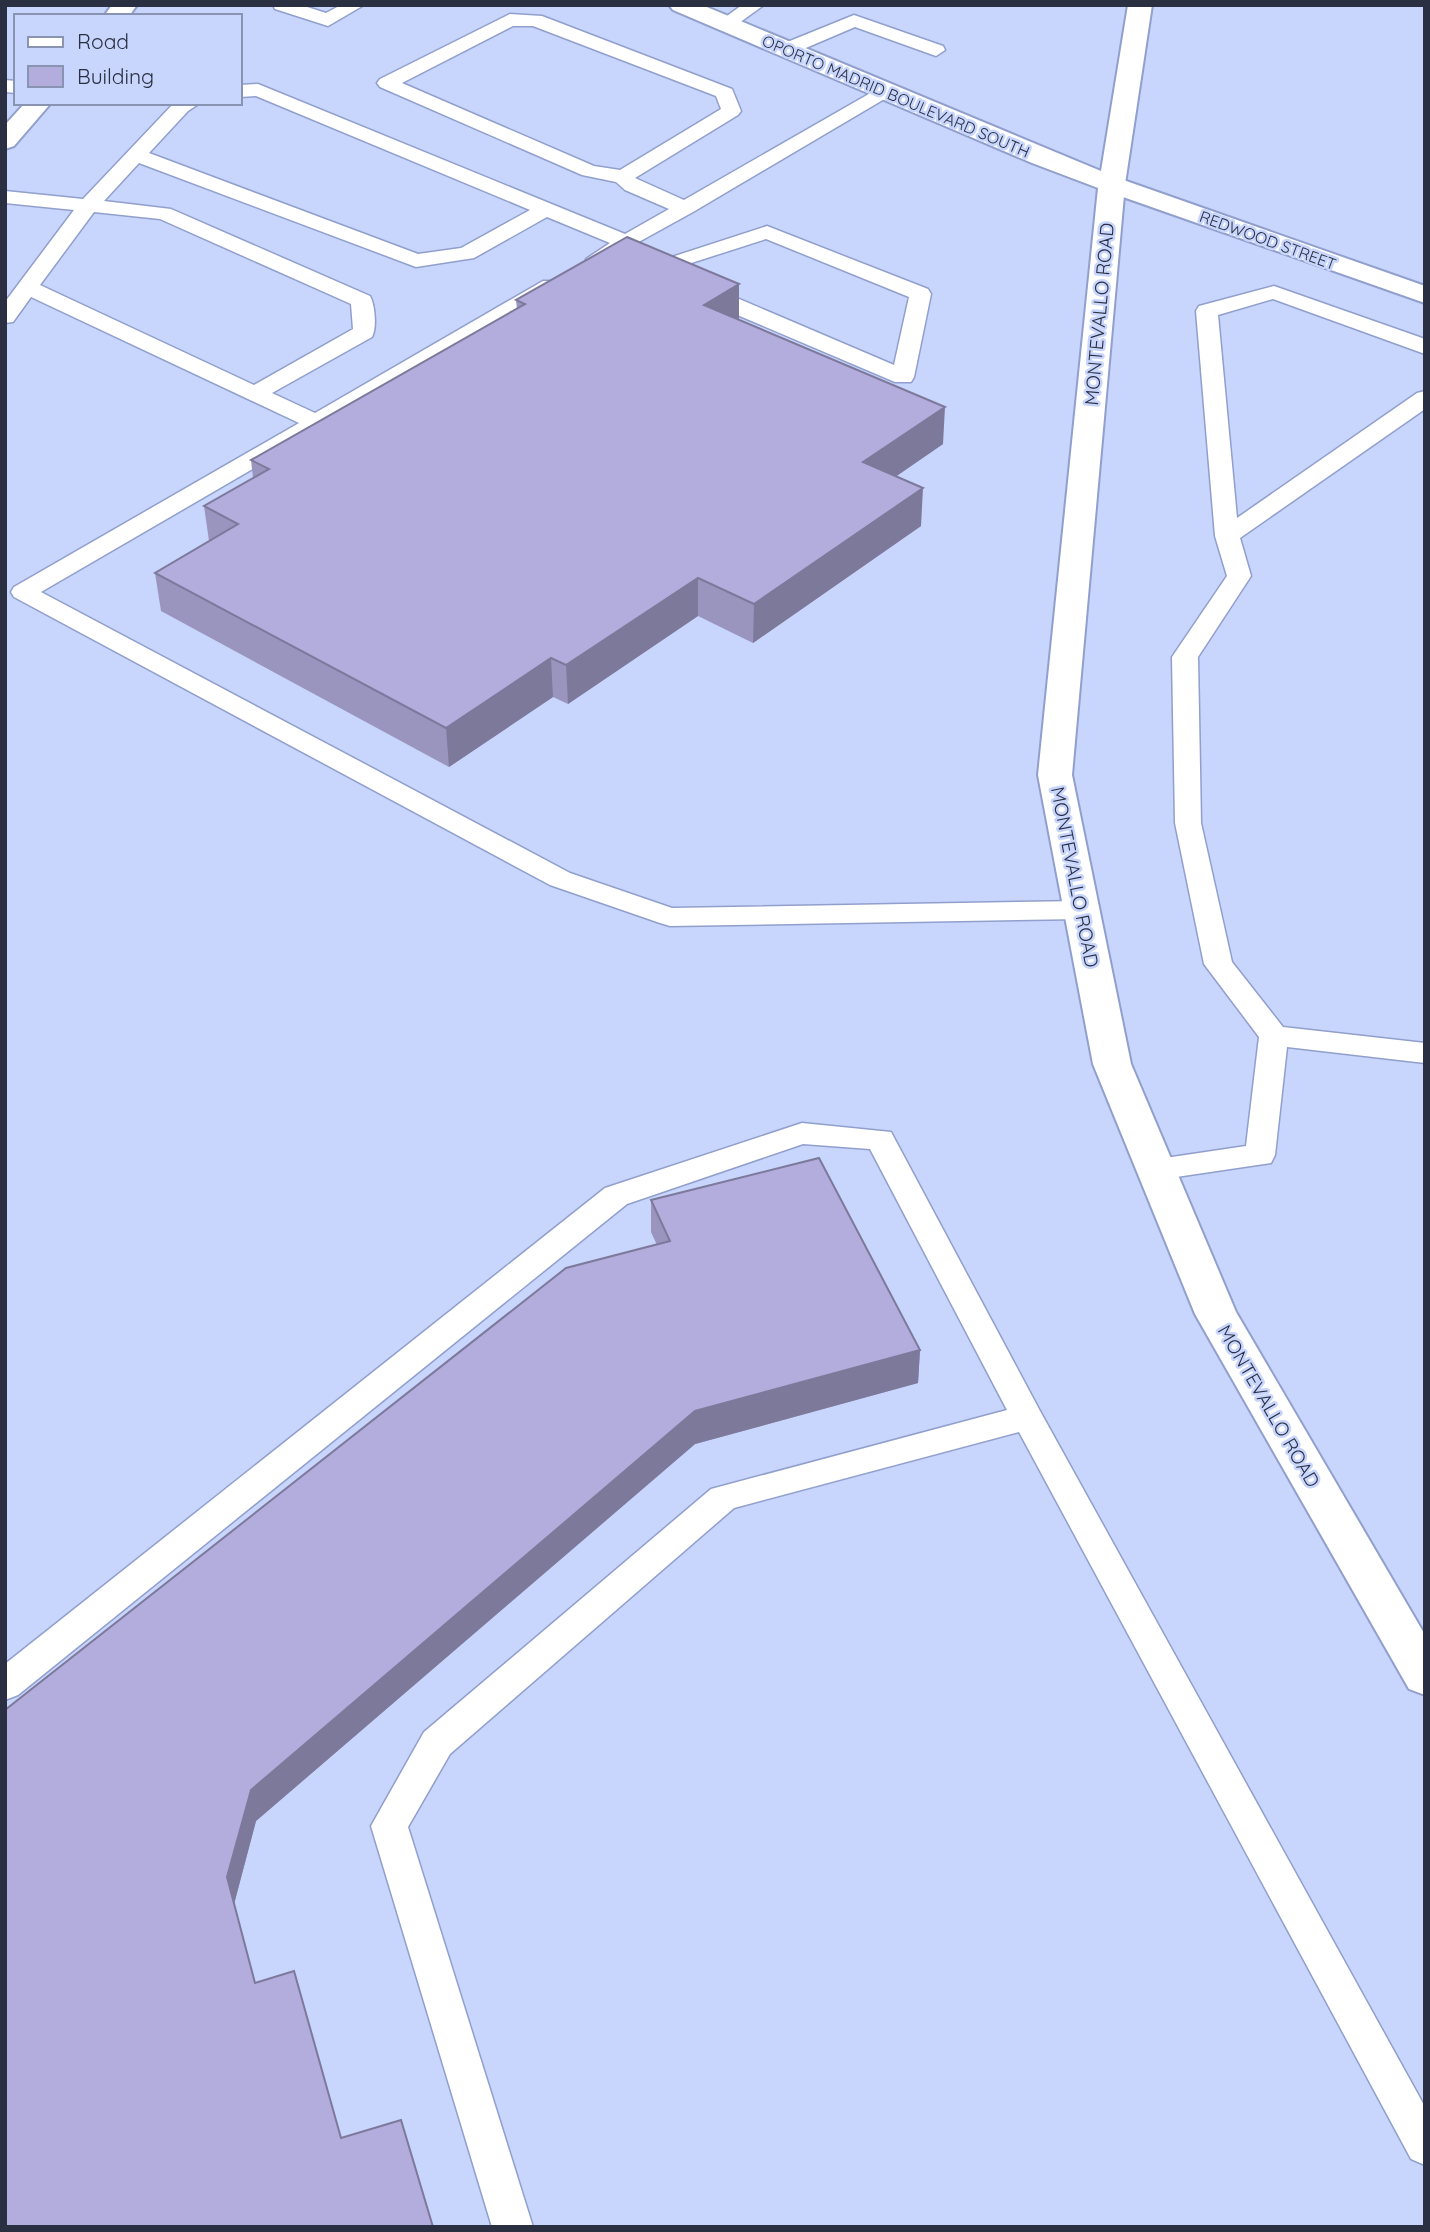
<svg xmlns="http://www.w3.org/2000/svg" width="1430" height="2232" font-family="Quicksand,sans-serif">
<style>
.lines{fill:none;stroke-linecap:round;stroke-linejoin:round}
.lane-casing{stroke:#919fcd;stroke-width:3}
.street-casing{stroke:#919fcd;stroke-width:4}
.secondary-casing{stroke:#919fcd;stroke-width:4}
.lane{fill:#fff;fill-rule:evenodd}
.street{fill:#fff;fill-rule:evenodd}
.secondary{fill:#fff;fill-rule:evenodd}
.wall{fill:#9a95bf}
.shaded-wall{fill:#7d799b}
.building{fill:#b3adde;stroke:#7d799b;stroke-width:2}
.labels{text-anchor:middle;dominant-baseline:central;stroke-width:5;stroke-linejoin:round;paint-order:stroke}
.far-street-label{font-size:16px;fill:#2a3042;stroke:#c8d5fc}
.street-label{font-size:19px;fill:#2a3042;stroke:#c8d5fc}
</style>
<rect width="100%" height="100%" fill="#c8d5fc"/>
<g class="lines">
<!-- lane casing -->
<g class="lane-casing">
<path id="lane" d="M273 5H301L326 13 341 5H364L328 26 275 9Z
M742 5H764L732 28H718L716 24Z
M510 14 542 16 732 89 741 111 738 115 635 178 684 200 881 87 888 85 898 91 693 212 597 265 590 263 586 259 610 243 547 217 474 258 416 267 139 163 104 201 171 209 370 296C375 305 377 328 372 337L272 393 315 413 543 281H559L562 286 559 291 41 592 570 873 672 908 1081 901 1091 904 1095 910 1091 916 1081 919 670 926 660 923 550 885 14 597 11 592 14 587 299 423 31 297 13 322 5 323V302L74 210 5 203V191L83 199 174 103H200L188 111 149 153 418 254 461 248 530 210 256 96 240 97V85L258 84 625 234 669 209 625 190 616 182 582 175 380 87 377 83 380 79ZM513 26H533L716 96 721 109 620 170 594 166 402 83ZM94 212 160 219 351 304 353 329 254 385 40 285Z
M854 15 943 46 945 50 936 56 855 27 794 53H780L778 49 780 45Z
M5 80 16 81V93L5 92Z
M767 226 928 289 931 294 914 377 911 382H895L695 297 692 292 695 287H711L894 365 909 297 766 239 651 276 644 274 640 270 644 266Z
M1274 286 1425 339V354L1273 299 1218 315 1237 518 1417 393 1425 391V409L1240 538 1251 576 1198 657 1201 823 1232 962 1283 1027 1425 1043V1063L1287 1047 1275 1155 1271 1163 1156 1180 1145 1177 1141 1169 1145 1161 1246 1146 1259 1037 1204 964 1175 823 1172 657 1227 576 1215 536 1196 311 1199 306Z
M802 1123 891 1132 1040 1411 1425 2107V2165L1411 2159 1019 1432 734 1508 450 1754 408 1827 533 2227H492L371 1826 424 1732 711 1489 1007 1410 870 1149 803 1144 627 1204 18 1695 5 1700V1664L605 1188Z"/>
</g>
<!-- street casing -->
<g class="street-casing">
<path id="street" d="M1112 176 1425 286V303L1103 190 1099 184 1103 178Z"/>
</g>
<!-- secondary casing -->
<g class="secondary-casing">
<path id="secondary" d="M112 5H137L129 16H104Z
M669 5H702L1101 171 1128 5H1152L1125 184 1072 775 1131 1064 1236 1312 1425 1635V1695L1409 1689 1195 1314 1093 1064 1038 775 1098 188 1032 163 673 10Z
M25 103H51L14 146 5 149V125Z"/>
</g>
<!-- lane -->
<use href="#lane" class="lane"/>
<!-- street -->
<use href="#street" class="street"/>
<!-- secondary -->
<use href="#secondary" class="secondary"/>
</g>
<!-- wall -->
<path class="wall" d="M516 300 739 319 943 444 896 476 921 526 753 643 698 616 568 704 553 697 449 767 161 611 155 573 209 541 204 506 253 478 251 460 517 309Z
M651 1200 920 1350 918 1383 695 1444 256 1821 234 1904 255 1983 341 2138 433 2227H5V1710L657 1245 651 1232Z"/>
<!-- shaded-wall -->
<path class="shaded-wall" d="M739 284V320L704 305Z
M945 407 943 444 862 500 863 462Z
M923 488 921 526 753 643 754 604Z
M698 578V616L568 704 566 665Z
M551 658 553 697 449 767 446 728Z
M920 1350 918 1383 695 1444 256 1821 233 1908 227 1877 251 1790 695 1411Z"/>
<!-- building -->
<path class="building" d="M627 237 739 284 704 305 945 407 863 462 923 488 754 604 698 578 566 665 551 658 446 728 155 573 238 524 204 506 269 469 251 460 525 304 516 300Z
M819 1158 920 1350 695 1411 251 1790 227 1877 255 1983 294 1971 341 2138 401 2120 433 2227H5V1710L566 1268 670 1241 651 1200Z"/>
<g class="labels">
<!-- far-street labels -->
<g class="far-street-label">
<text transform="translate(896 96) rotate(23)">OPORTO MADRID BOULEVARD SOUTH</text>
<text transform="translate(1268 240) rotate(20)">REDWOOD STREET</text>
</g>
<!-- street labels -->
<g class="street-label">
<text transform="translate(1099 314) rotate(-85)">MONTEVALLO ROAD</text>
<text transform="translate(1075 877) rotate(79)">MONTEVALLO ROAD</text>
<text transform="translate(1269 1406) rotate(60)">MONTEVALLO ROAD</text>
</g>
</g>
<!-- border -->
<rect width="1430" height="2232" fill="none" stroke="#2a3042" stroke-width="14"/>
<!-- legend -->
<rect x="14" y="14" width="228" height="91" fill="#c8d5fc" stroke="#8993b2" stroke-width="2"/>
<rect x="28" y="37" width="35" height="10" fill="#ffffff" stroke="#8993b2" stroke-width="2"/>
<text x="77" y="49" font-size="21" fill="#2a3042">Road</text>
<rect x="28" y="66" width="35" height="21" fill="#b3adde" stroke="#8993b2" stroke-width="2"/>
<text x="77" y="84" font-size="21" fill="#2a3042">Building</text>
</svg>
